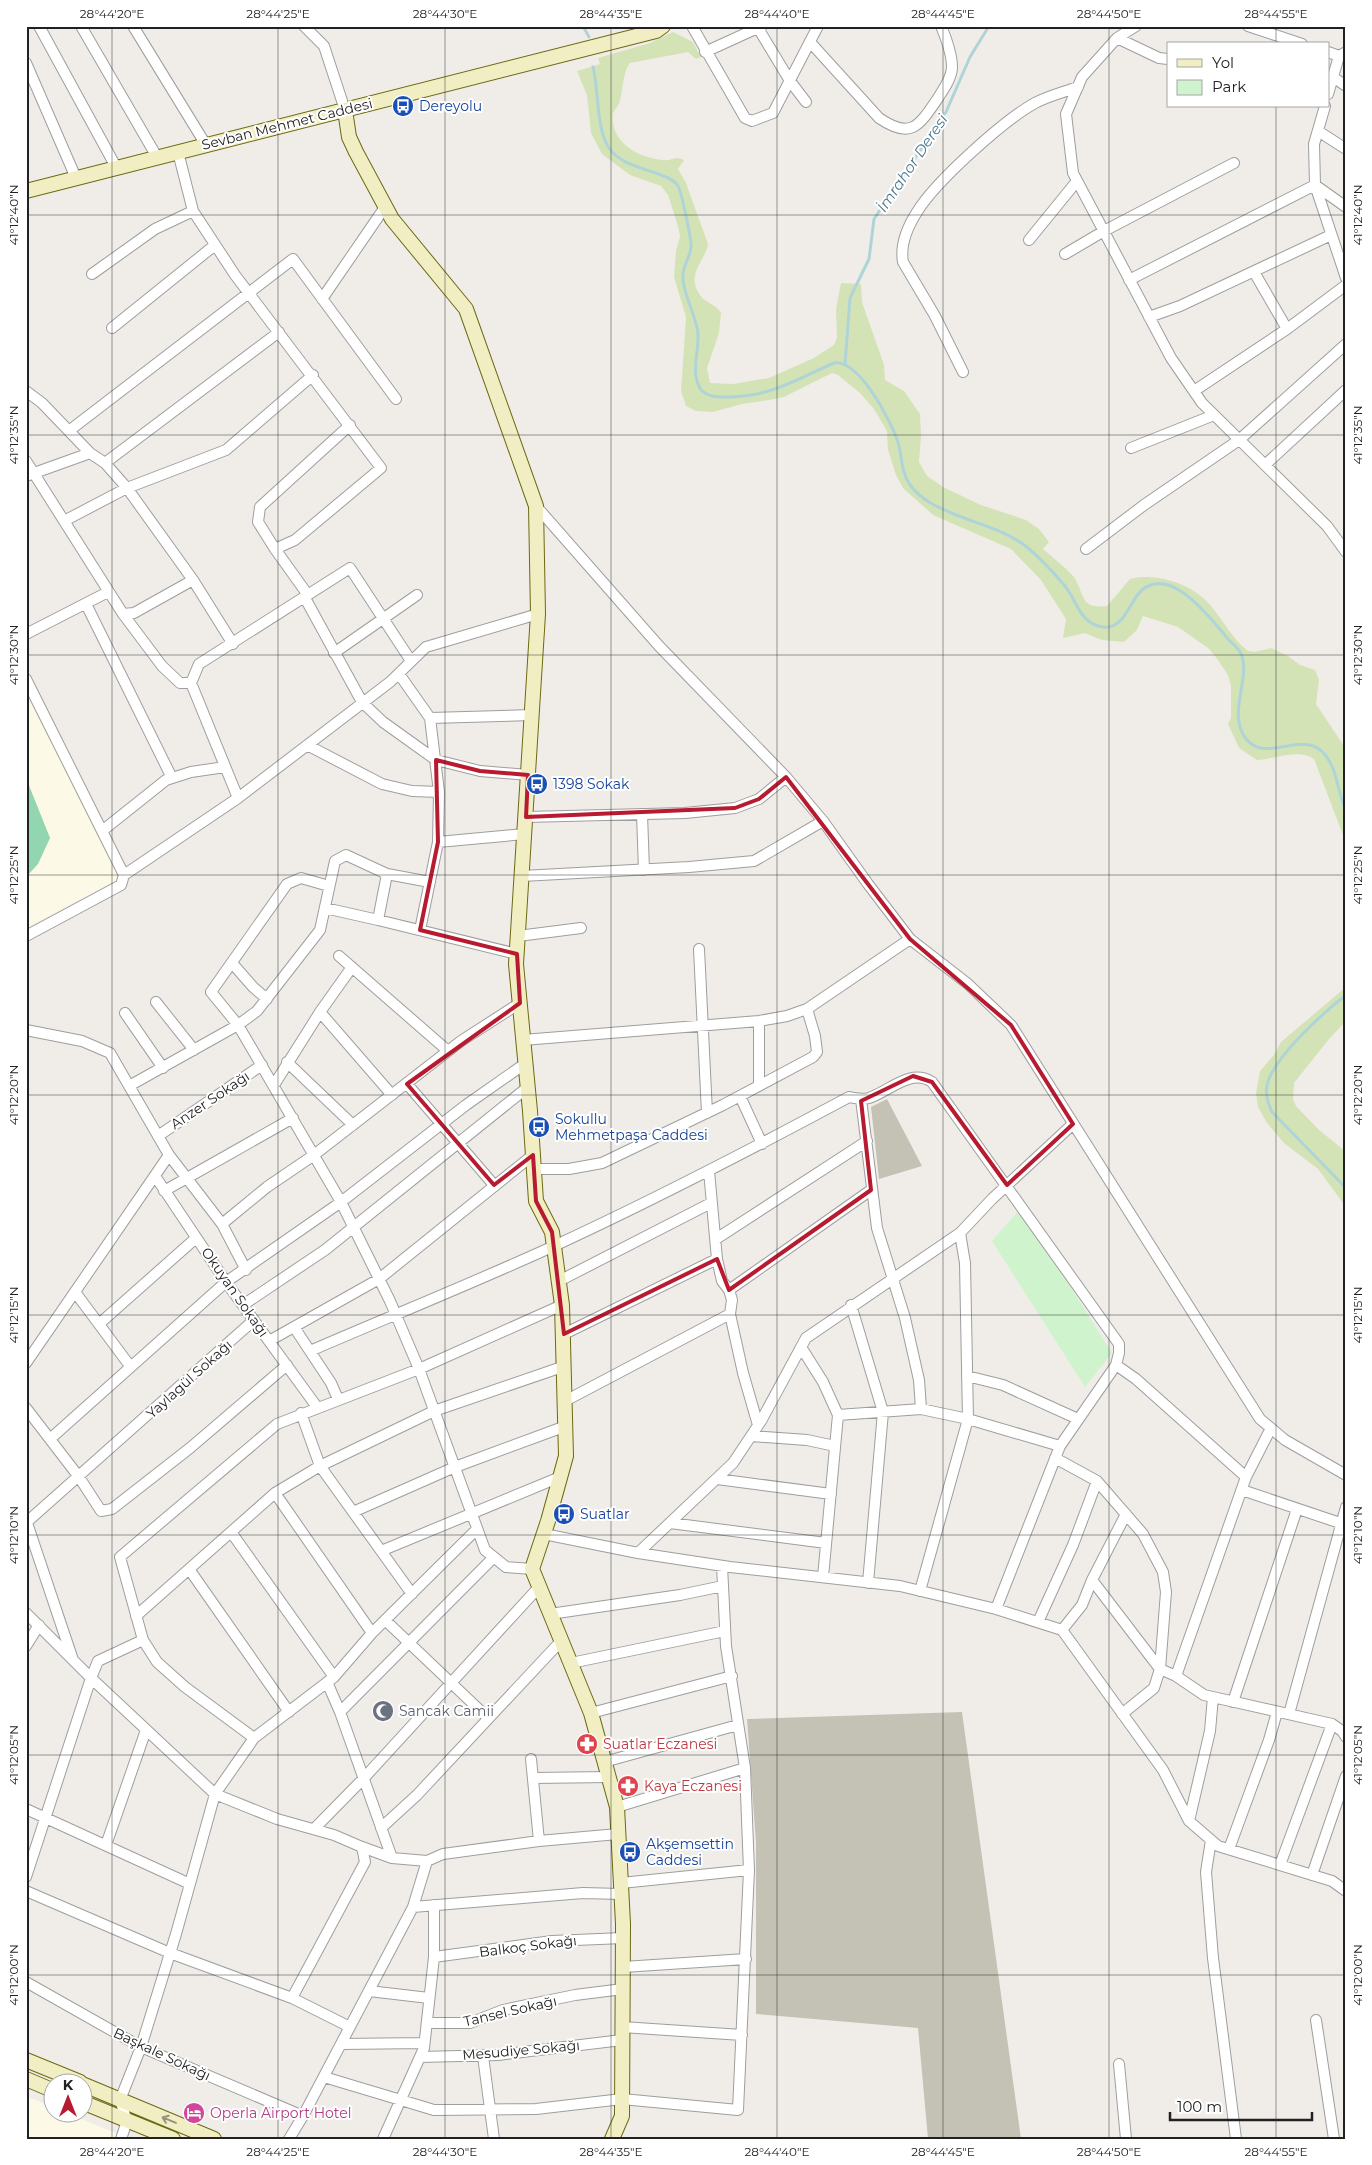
<svg xmlns="http://www.w3.org/2000/svg" width="1372" height="2165" font-family="Montserrat,sans-serif">
<style>
.education{fill:#fcf9e6}
.construction{fill:#c4c2b5}
.grass{fill:#d3e3b6}
.park{fill:#cff3cc}
.pitch{fill:#91d5b1}
.lines{fill:none;stroke-linecap:round;stroke-linejoin:round}
.stream{stroke:#afd4d8;stroke-width:3}
.street-casing{stroke:#9e9e9e;stroke-width:12}
.secondary-casing{stroke:#6c6913;stroke-width:16}
.street{stroke:#fff;stroke-width:10}
.secondary{stroke:#f2eec4;stroke-width:14}
.oneway{stroke:#94927b}
.marked{fill:none;stroke:#b81a30;stroke-width:4;stroke-linejoin:round}
.ticks{fill:none;stroke:#212121;stroke-width:1;stroke-opacity:0.45}
.labels{text-anchor:middle;dominant-baseline:central;stroke-width:4;stroke-linejoin:round;paint-order:stroke}
.transit-label{font-size:14px;fill:#164399;stroke:#fff;text-anchor:start}
.street-label{font-size:14px;fill:#212121;stroke:#fff}
.worship-label{font-size:14px;fill:#5b616d;stroke:#fff;text-anchor:start}
.health-label{font-size:14px;fill:#be3a42;stroke:#fff;text-anchor:start}
.hotel-label{font-size:14px;fill:#b23c85;stroke:#fff;text-anchor:start}
.water-label{font-size:15px;font-style:italic;fill:#4d788f;stroke:#fff}
.neatline{fill:none;stroke:#212121;stroke-width:2}
.ticks-label{font-size:12px;text-anchor:middle;fill:#212121}
</style>
<rect width="100%" height="100%" fill="#f0ede9"/>
<!-- education -->
<path class="education" d="M26 688 117 870V880L26 928Z
M26 2096 52 2107V2112L67 2113 118 2134 117 2139H26Z"/>
<!-- construction -->
<path class="construction" d="M887 1099 922 1166 879 1179 871 1107Z
M962 1712 1021 2139H928L918 2028 756 2014V1843L747 1719Z"/>
<!-- grass -->
<path class="grass" d="M673 32 693 42 701 57 696 59 688 52 630 63C623 71 623 90 620 100 619 106 614 109 613 114 610 142 637 157 662 160 672 162 673 155 684 160L678 169 686 183 708 244C706 260 685 274 700 295 705 303 716 304 721 313L719 333 707 368 710 383 733 384 769 378 814 358 834 345 837 338 836 309 841 283 861 284 862 302 884 365 885 380 904 391 920 414 921 436 919 462 927 476 943 487 981 505 1026 520 1039 529 1049 542 1043 549C1053 558 1064 566 1073 576 1085 591 1078 610 1107 606L1130 579C1157 572 1193 584 1211 606 1223 620 1233 640 1248 651L1255 652 1271 648 1288 656 1300 665 1315 670 1319 680 1316 704 1346 749V843L1314 759C1298 748 1275 759 1257 760L1239 748 1228 724 1231 718V686L1228 675 1215 656 1208 648 1178 627 1143 616 1137 630 1124 642 1102 640 1085 633 1063 638 1066 619 1041 580 1011 549 933 515 903 488 896 475 888 450 887 431 874 409 860 393 838 375 832 373 784 397 769 400 742 404 713 412 696 411 686 406 681 391 686 317 674 277 676 251 680 237 678 226 668 195 661 186 630 175 602 154 591 133 587 95 577 71 600 64 598 58 650 43Z
M1346 987V1021L1329 1039 1294 1083 1293 1099 1296 1106 1318 1129 1346 1152V1207L1318 1169 1284 1143 1267 1123 1258 1107 1256 1093 1260 1071 1274 1055 1281 1042Z"/>
<!-- park -->
<path class="park" d="M1021 1208 1112 1353 1085 1387 992 1241Z"/>
<!-- pitch -->
<path class="pitch" d="M26 778 50 838 38 864 26 877Z"/>
<g class="lines">
<!-- stream -->
<path class="stream" d="M583 26 589 37
M593 67C599 91 596 129 609 148 625 172 672 170 679 188 682 196 692 241 691 247 690 259 681 267 683 280 685 299 696 315 698 334 699 353 690 373 701 390 710 398 719 397 730 397 772 396 797 379 834 363 859 359 891 421 898 442 902 456 901 472 910 485 921 500 937 507 954 514 978 524 1008 531 1028 548 1041 559 1054 573 1065 586 1076 600 1080 621 1098 626 1124 634 1128 602 1142 590 1171 566 1208 616 1224 634 1228 640 1234 644 1238 649 1256 672 1224 713 1247 740 1268 764 1305 727 1326 756 1338 772 1337 792 1346 810
M845 364 850 298 869 259 874 219 946 112 970 57 989 26
M1346 995C1324 1012 1273 1058 1267 1085 1265 1095 1268 1103 1272 1112L1346 1188"/>
<!-- street casing -->
<g class="street-casing">
<path id="street" d="M39 26 116 167
M81 26 157 157
M133 26 206 145
M304 26 324 46 345 110
M692 26 745 118 752 121 773 113 818 26
M1136 26 1117 38 1082 77 1066 114 1073 173 1171 358 1202 403 1327 526 1346 552
M1248 26 1302 44
M758 28 790 81 806 102
M1117 38 1159 58 1168 59
M810 42 879 118C911 140 919 126 938 98 943 90 952 78 952 67 952 54 946 38 941 26
M705 52 762 26
M1328 52 1339 56
M26 63 76 178
M1333 77 1346 86
M1328 94 1339 56 1346 52
M1325 106 1314 144 1315 185 1346 278
M1318 131 1346 149
M178 152 193 211 235 275 381 468 295 540 275 549 258 522 260 507 350 425
M1029 240 1077 181
M1065 254 1104 231 1234 163
M1254 272 1287 329
M92 274 155 229 193 211
M1129 280 1315 185 1346 207
M322 299 385 207
M1149 317 1180 306 1331 235
M112 328 215 245
M963 372 935 316 903 262C900 245 908 226 917 212 935 182 1004 120 1035 103 1048 96 1064 92 1078 87
M26 391 42 403 90 453 105 463 127 488 193 580 233 644
M1194 391 1287 329 1346 285
M70 430 293 259 396 399
M1131 448 1214 415
M26 461 123 614 134 613 193 580
M105 463 279 332
M1265 465 1346 390
M26 476 90 453
M536 506 659 646 786 777 823 821 868 884 910 939 968 984 1011 1025 1260 1419 1285 1440 1346 1475
M64 521 127 488 226 450 313 375
M275 549 308 595
M1086 549 1144 505 1239 440 1346 344
M305 598 362 702 383 722 436 760 480 771 528 775
M86 604 172 778
M123 614 162 666 180 683H191
M26 634 108 592
M334 653 417 595
M411 661 350 568 199 664 191 683 238 798 390 682 426 647 538 614
M399 674 430 718 439 792 438 842 420 930
M26 679 124 875 121 885 26 936
M430 718 532 715
M309 746 382 784 412 791 439 792
M642 814 644 870
M526 817 685 813 735 808 759 799 786 777
M102 831 166 780 191 772 225 767
M438 842 525 834
M387 874 378 920 517 954
M124 875 238 798
M522 876 689 867 754 861 823 821
M329 886 301 878 287 884 211 992 238 1025 257 1011 320 930 335 861 346 855 387 874 430 882
M325 908 378 920
M518 936 581 928
M699 949 707 1113
M339 956 448 1051
M232 963 253 987 267 999
M156 1002 194 1050
M320 1012 392 1095
M125 1013 163 1068
M759 1021V1086
M26 1030 82 1041 110 1053 169 1155 222 1224 246 1270
M523 1040 759 1021 787 1016 807 1009 910 939
M287 1062 353 1125
M407 1084 494 1185
M274 1085 320 1012 352 967
M129 1086 238 1025 341 1202 390 1301 419 1369 485 1550 506 1567 532 1569
M740 1096 762 1144
M861 1099 877 1228 905 1318 919 1380 921 1409
M158 1136 262 1065
M534 1169H569L602 1163 723 1105 813 1057 817 1052 815 1036 807 1009
M709 1171 717 1259 722 1281 729 1290 732 1300 730 1314 743 1373 758 1425
M155 1176 226 1282 317 1407
M164 1191 293 1118
M222 1224 267 1187 314 1155 461 1041 520 1003
M960 1233 992 1199 1073 1124
M716 1239 867 1141
M559 1281 711 1203
M729 1290 871 1190
M75 1292 130 1366
M243 1305 325 1250 528 1087
M851 1305 883 1412 868 1583
M99 1324 196 1238
M294 1327 331 1383 338 1399
M564 1334 717 1259
M269 1341 379 1279 533 1155
M801 1347 823 1382 838 1415 823 1577
M310 1351C391 1316 473 1283 554 1246 654 1200 752 1149 849 1097 855 1098 862 1100 869 1098 890 1091 910 1068 932 1082L1119 1344V1353L1116 1365
M26 1363 169 1155
M967 1376 1003 1385 1078 1419
M565 1401 730 1314
M26 1408 79 1477 101 1511 112 1509 190 1448 287 1365
M301 1413 320 1466 412 1594
M838 1415 921 1409 968 1419 1060 1446
M751 1436 807 1440 835 1446
M50 1439 226 1282 341 1202 466 1105 526 1063
M1055 1458 1097 1481 1143 1534 1163 1572 1166 1592 1160 1669 1154 1688 1122 1714
M717 1479 831 1494
M1242 1490 1340 1523
M275 1493 372 1633
M353 1512 455 1467 566 1426
M26 1520 72 1657
M28 1521 254 1320
M670 1523 826 1543
M231 1532 334 1677
M544 1534 638 1553 730 1567 900 1586 996 1609 1062 1630 1163 1770 1189 1821 1218 1846 1332 1881 1346 1891
M381 1551 560 1477
M638 1553 733 1463 761 1421 806 1338 960 1233 965 1263 968 1419 920 1591
M189 1569 289 1712
M1092 1580 1160 1669 1176 1676 1204 1695 1332 1724 1342 1731 1346 1737
M996 1609 1060 1446 1116 1365 1136 1379 1246 1477
M26 1613 91 1678 26 1877
M550 1614 680 1595 723 1586
M136 1616 275 1493 320 1466 434 1411 565 1366
M385 1620 488 1718
M1038 1622 1073 1545 1097 1481
M1062 1630 1082 1605 1092 1580 1126 1514
M143 1640 98 1661 91 1678 215 1794 277 1819 334 1835 362 1847 365 1862 292 1998
M26 1646 39 1625
M571 1663 725 1631
M1176 1676 1246 1477 1271 1428
M327 1682 340 1712 392 1858
M1233 1702 1297 1509
M340 1712 494 1557
M591 1713 732 1676
M1289 1714 1346 1507
M254 1738 185 1687 157 1662 143 1640 120 1557 277 1424 419 1369 562 1305
M531 1759 539 1841
M604 1762 738 1725
M533 1778 609 1777
M617 1807 745 1768
M26 1809 190 1884
M1189 1821 1210 1731 1213 1697
M381 1828 417 1795 561 1641
M314 1829 364 1778 539 1587
M1211 1840 1206 1872 1213 1958 1236 2139
M106 1845 146 1730
M362 1847 392 1858 427 1861 413 1907
M1229 1849 1269 1740 1277 1712
M427 1861 443 1854 539 1841 618 1834
M1280 1865 1332 1724
M1312 1875 1346 1776
M621 1883 749 1870
M26 1891 170 1953 292 1998 350 2027
M434 1957 552 1941 623 1938
M623 1967 746 1959
M26 1982 141 2047 303 2116
M369 1991 429 1998
M1316 2020 1334 2139
M427 2023H470L503 2010 575 1995 623 1989
M622 2027 742 2035
M341 2044 424 2043
M483 2056 494 2139
M420 2057 498 2055 622 2040
M1119 2064 1126 2139
M324 2077 434 2110 536 2109 622 2099 738 2110 749 1870 745 1768 726 1646 722 1566
M121 2139 127 2121 120 2100 141 2047 176 1934 215 1794 254 1738 334 1677 372 1633 477 1529
M289 2139 303 2116 413 1907 583 1893 621 1894
M383 2139 424 2048 434 1957V1905"/>
</g>
<!-- secondary casing -->
<g class="secondary-casing">
<path id="secondary" d="M345 110 349 137 356 152 392 219 466 309 536 506 538 614 516 964 530 1111 536 1201 552 1232 562 1305 566 1456 548 1521 532 1569 591 1713 617 1807 623 1924 622 2116 612 2139
M26 191 656 31 663 26
M26 2060 80 2082
M26 2079 52 2090
M82 2084 214 2139
M82 2102 173 2139"/>
</g>
<!-- street -->
<use href="#street" class="street"/>
<!-- secondary -->
<use href="#secondary" class="secondary"/>
</g>
<!-- one-way arrows -->
<defs><path id="oneway-shaft" d="M-6 0H5M1.5-3L5.5 0L1.5 3" fill="none" stroke-width="1.6" stroke-linecap="round" stroke-linejoin="round" transform="scale(1.25)"/></defs>
<use class="oneway" href="#oneway-shaft" transform="translate(169 2120) rotate(-158)"/>
<!-- marked area -->
<path class="marked" d="M436 760 480 771 528 775 526 817 735 808 759 799 786 777 910 939 1011 1025 1073 1124 1007 1185 932 1082 913 1076 861 1101 871 1190 729 1290 717 1259 564 1334 552 1232 536 1201 533 1155 494 1185 407 1084 520 1003 517 954 420 930 438 842Z"/>
<!-- ticks -->
<path class="ticks" d="M112 26V2139M278 26V2139M445 26V2139M611 26V2139M777 26V2139M943 26V2139M1109 26V2139M1276 26V44M1276 106V2139M26 215H1346M26 435H1346M26 655H1346M26 875H1346M26 1095H1346M26 1315H1346M26 1535H1346M26 1755H1346M26 1975H1346"/>
<!-- icons -->
<defs>
<g id="bus-disc" transform="scale(1.125)"><circle r="9.5" fill="#1a4fb4" stroke="#fff"/><path d="M-5-6H5V4H4V6H2V4H-2V6H-4V4H-5ZM-3.5-4V0h7V-4ZM-3.5 1.2v1.5H-2V1.2ZM2 1.2v1.5H3.5V1.2Z" fill="#fff"/></g>
<g id="mosque-disc" transform="scale(1.125)"><circle r="9.5" fill="#6b7280" stroke="#fff"/><path d="M3.5-4.9A6 6 0 1 0 3.5 4.9A5 5 0 1 1 3.5-4.9Z" fill="#fff"/></g>
<g id="pharmacy-disc" transform="scale(1.125)"><circle r="9.5" fill="#e0444e" stroke="#fff"/><path d="M-2-6h4v4h4v4h-4v4h-4v-4h-4v-4h4Z" fill="#fff"/></g>
<g id="hotel-disc" transform="scale(1.125)"><circle r="9.5" fill="#d1479c" stroke="#fff"/><path d="M-6-4.5h1.5V1H6V5H4.5V3h-9V5H-6ZM-4 0a1.8 1.8 0 1 1 3.6 0ZM.5 0V-2.5h3Q6-2.5 6 0Z" fill="#fff"/></g>
</defs>
<g fill-rule="evenodd">
<use href="#bus-disc" x="403" y="106"/>
<use href="#bus-disc" x="537" y="784"/>
<use href="#bus-disc" x="539" y="1127"/>
<use href="#bus-disc" x="564" y="1514"/>
<use href="#mosque-disc" x="383" y="1711"/>
<use href="#pharmacy-disc" x="587" y="1744"/>
<use href="#pharmacy-disc" x="628" y="1786"/>
<use href="#bus-disc" x="630" y="1852"/>
<use href="#hotel-disc" x="194" y="2113"/>
</g>
<g class="labels">
<!-- transit labels -->
<g class="transit-label">
<text x="419" y="106">Dereyolu</text>
<text x="553" y="784">1398 Sokak</text>
<text x="555" y="1119">Sokullu<tspan x="555" dy="16">Mehmetpaşa Caddesi</tspan></text>
<text x="580" y="1514">Suatlar</text>
<text x="646" y="1844">Akşemsettin<tspan x="646" dy="16">Caddesi</tspan></text>
</g>
<!-- street labels -->
<g class="street-label">
<text transform="translate(287 124) rotate(-14)">Sevban Mehmet Caddesi</text>
<text transform="translate(210 1100) rotate(-34)">Anzer Sokağı</text>
<text transform="translate(235 1292) rotate(55)">Okuyan Sokağı</text>
<text transform="translate(189 1379) rotate(-42)">Yaylagül Sokağı</text>
<text transform="translate(528 1946) rotate(-7)">Balkoç Sokağı</text>
<text transform="translate(510 2011) rotate(-13)">Tansel Sokağı</text>
<text transform="translate(521 2050) rotate(-5)">Mesudiye Sokağı</text>
<text transform="translate(162 2054) rotate(25)">Başkale Sokağı</text>
</g>
<!-- worship labels -->
<g class="worship-label">
<text x="399" y="1711">Sancak Camii</text>
</g>
<!-- health labels -->
<g class="health-label">
<text x="603" y="1744">Suatlar Eczanesi</text>
<text x="644" y="1786">Kaya Eczanesi</text>
</g>
<!-- hotel labels -->
<g class="hotel-label">
<text x="210" y="2113">Operla Airport Hotel</text>
</g>
<!-- water labels -->
<g class="water-label">
<text transform="translate(912 163) rotate(-56)">İmrahor Deresi</text>
</g>
</g>
<!-- border -->
<rect width="1372" height="2165" fill="none" stroke="#ffffff" stroke-width="55"/>
<!-- legend -->
<rect x="1167" y="42" width="162" height="65" fill="#ffffff" stroke="#a6a6a6"/>
<rect x="1177" y="59" width="25" height="8" fill="#f2eec4" stroke="#a6a6a6"/>
<text x="1212" y="68" font-size="15" fill="#212121">Yol</text>
<rect x="1177" y="80" width="25" height="15" fill="#cff3cc" stroke="#a6a6a6"/>
<text x="1212" y="92" font-size="15" fill="#212121">Park</text>
<!-- north arrow -->
<g transform="translate(68 2098)"><circle r="24" fill="#ffffff" stroke="#a6a6a6"/>
<path d="M0-4L9 19L0 12L-9 19Z" fill="#b81a30"/>
<text y="-8" font-size="14" font-weight="bold" text-anchor="middle" fill="#212121">K</text>
</g>
<!-- scale -->
<path d="M1170 2112v8h142v-8" fill="none" stroke="#212121" stroke-width="2.5"/>
<text x="1177" y="2112" font-size="15" fill="#212121" stroke="#ffffff" stroke-width="4" paint-order="stroke">100 m</text>
<rect x="28" y="28" width="1316" height="2110" class="neatline"/>
<g class="ticks-label">
<text x="112" y="18">28°44'20"E</text>
<text x="278" y="18">28°44'25"E</text>
<text x="445" y="18">28°44'30"E</text>
<text x="611" y="18">28°44'35"E</text>
<text x="777" y="18">28°44'40"E</text>
<text x="943" y="18">28°44'45"E</text>
<text x="1109" y="18">28°44'50"E</text>
<text x="1276" y="18">28°44'55"E</text>
<text transform="translate(14 215) rotate(-90)" y="4">41°12'40"N</text>
<text transform="translate(1358 215) rotate(-90)" y="4">41°12'40"N</text>
<text transform="translate(14 435) rotate(-90)" y="4">41°12'35"N</text>
<text transform="translate(1358 435) rotate(-90)" y="4">41°12'35"N</text>
<text transform="translate(14 655) rotate(-90)" y="4">41°12'30"N</text>
<text transform="translate(1358 655) rotate(-90)" y="4">41°12'30"N</text>
<text transform="translate(14 875) rotate(-90)" y="4">41°12'25"N</text>
<text transform="translate(1358 875) rotate(-90)" y="4">41°12'25"N</text>
<text transform="translate(14 1095) rotate(-90)" y="4">41°12'20"N</text>
<text transform="translate(1358 1095) rotate(-90)" y="4">41°12'20"N</text>
<text transform="translate(14 1315) rotate(-90)" y="4">41°12'15"N</text>
<text transform="translate(1358 1315) rotate(-90)" y="4">41°12'15"N</text>
<text transform="translate(14 1535) rotate(-90)" y="4">41°12'10"N</text>
<text transform="translate(1358 1535) rotate(-90)" y="4">41°12'10"N</text>
<text transform="translate(14 1755) rotate(-90)" y="4">41°12'05"N</text>
<text transform="translate(1358 1755) rotate(-90)" y="4">41°12'05"N</text>
<text transform="translate(14 1975) rotate(-90)" y="4">41°12'00"N</text>
<text transform="translate(1358 1975) rotate(-90)" y="4">41°12'00"N</text>
<text x="112" y="2156">28°44'20"E</text>
<text x="278" y="2156">28°44'25"E</text>
<text x="445" y="2156">28°44'30"E</text>
<text x="611" y="2156">28°44'35"E</text>
<text x="777" y="2156">28°44'40"E</text>
<text x="943" y="2156">28°44'45"E</text>
<text x="1109" y="2156">28°44'50"E</text>
<text x="1276" y="2156">28°44'55"E</text>
</g>
</svg>
